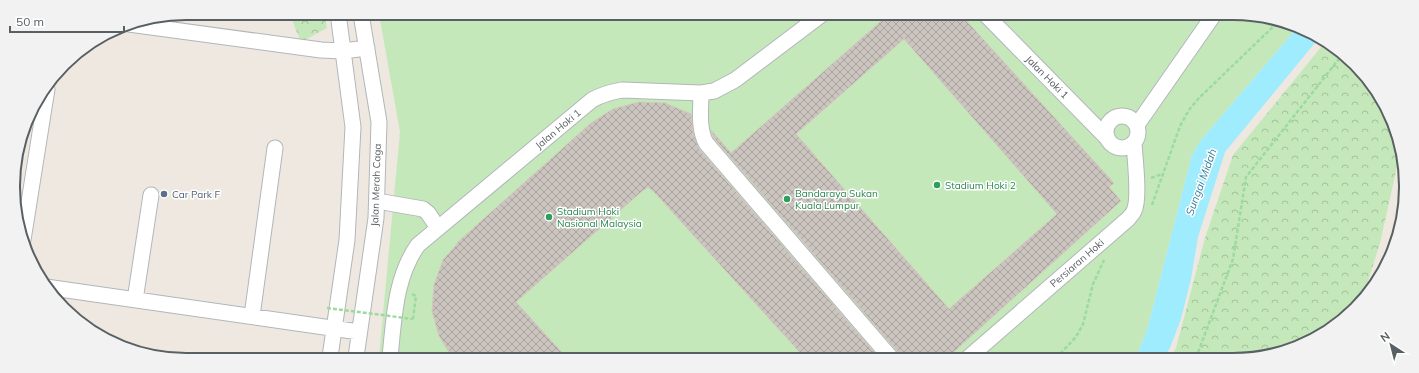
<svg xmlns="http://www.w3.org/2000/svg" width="1419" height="373" font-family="Mulish,sans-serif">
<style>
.forest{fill:url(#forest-crowns)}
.garden{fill:#c5e8ba}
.water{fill:#9fecff}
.building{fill:url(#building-cross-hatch);stroke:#d3c8be;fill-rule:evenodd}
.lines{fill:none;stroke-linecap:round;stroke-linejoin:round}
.minor-casing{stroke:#b2b6ba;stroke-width:17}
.path{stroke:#9cdb9e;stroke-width:2.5;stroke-dasharray:4 2;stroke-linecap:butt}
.minor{stroke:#fff;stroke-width:15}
.path-bridge{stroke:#9cdb9e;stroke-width:2.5;stroke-dasharray:4 2;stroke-linecap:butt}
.leisure-dot{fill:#2e9e5b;stroke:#fff;stroke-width:1.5}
.service-dot{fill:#5c6f8a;stroke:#fff;stroke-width:1.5}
.labels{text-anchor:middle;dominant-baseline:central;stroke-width:3;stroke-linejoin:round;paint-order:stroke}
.street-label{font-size:10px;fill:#596063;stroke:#fff}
.leisure-label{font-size:10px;fill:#27864d;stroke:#fff;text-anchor:start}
.service-label{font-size:10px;fill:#4e5e75;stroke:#fff;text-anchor:start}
.water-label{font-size:11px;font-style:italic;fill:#2e7e9d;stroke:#fff}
.rim{fill:none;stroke:#596063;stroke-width:2}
</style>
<defs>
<pattern id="forest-crowns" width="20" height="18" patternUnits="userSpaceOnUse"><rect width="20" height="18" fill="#c5e8ba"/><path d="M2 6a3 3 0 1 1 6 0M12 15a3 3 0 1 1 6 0" fill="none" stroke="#a3bf9b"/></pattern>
<pattern id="building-cross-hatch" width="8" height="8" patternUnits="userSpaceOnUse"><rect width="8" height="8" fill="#cbc4bf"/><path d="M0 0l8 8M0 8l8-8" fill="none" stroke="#a8a39f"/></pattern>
</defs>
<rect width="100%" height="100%" fill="#eee8e0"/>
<!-- forest -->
<path class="forest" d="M289 13H324L327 28 301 42Z
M1326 41 1329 42 1377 90 1401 149 1380 243 1362 300 1355 309 1309 342 1255 359 1170 358 1176 348 1205 238 1233 155Z"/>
<!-- garden -->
<path class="garden" d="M379 14 1266 16 1296 29 1201 140 1192 155 1147 330 1136 358 379 357 400 132Z"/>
<!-- water -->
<path class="water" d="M1296 29 1319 38 1225 152 1198 237 1191 279 1181 319 1170 348 1164 358H1136L1147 330 1192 155 1201 140Z"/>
<!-- building -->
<path class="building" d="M888 15H961L1114 183 1109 187 1121 201 947 358H900L898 352 714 138 711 130 731 153ZM904 39 1057 214 949 309 796 134Z
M639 102 665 103 691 114 693 133 699 149 879 358H805L655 193 648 187 640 193 516 302 566 357H452L439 336 432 311 434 285 443 260 460 240 591 123 613 109Z"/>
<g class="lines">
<!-- minor casing -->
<g class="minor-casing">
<path id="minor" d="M986 15 1108 139
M129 24 321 50 343 51 367 48
M701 93C701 109 698 128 706 143L891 358
M1106 132a16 16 0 1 1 32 0a16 16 0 1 1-32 0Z
M1137 125 1213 16
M377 201 423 209 428 213 438 228
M23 240 47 89
M46 287 359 332
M135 300 151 195
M252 316 275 148
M330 357 347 240 353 127 338 13
M356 357 376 218 379 122 361 14
M390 357C394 319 395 277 418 245L592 100C602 94 611 92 622 90L701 93 714 91 735 80 821 15
M968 358 1128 219C1130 216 1133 214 1134 211 1140 199 1135 159 1134 144"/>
</g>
<!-- path -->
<path class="path" d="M1151 178 1162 174
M1152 205 1180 126 1189 110 1198 99 1279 21
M412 294 416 296 413 319
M1056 358 1076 337 1083 324 1093 284 1104 260
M1196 358 1233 259 1246 177 1342 55"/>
<!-- minor -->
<use href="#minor" class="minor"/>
<!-- path-bridge -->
<path class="path-bridge" d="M327 308 413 319"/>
</g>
<!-- markers -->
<g class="leisure-dot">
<circle cx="937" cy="185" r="4"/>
<circle cx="787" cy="199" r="4"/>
<circle cx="549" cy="217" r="4"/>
</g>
<circle class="service-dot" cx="164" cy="194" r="4"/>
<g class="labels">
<!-- street labels -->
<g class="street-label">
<text transform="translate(1047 77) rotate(45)">Jalan Hoki 1</text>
<text transform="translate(558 129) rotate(-40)">Jalan Hoki 1</text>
<text transform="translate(376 185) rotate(-88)">Jalan Merah Caga</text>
<text transform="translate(1077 263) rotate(-41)">Persiaran Hoki</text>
</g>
<!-- leisure labels -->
<g class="leisure-label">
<text x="945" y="185">Stadium Hoki 2</text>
<text x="795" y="193">Bandaraya Sukan<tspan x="795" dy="12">Kuala Lumpur</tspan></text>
<text x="557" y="211">Stadium Hoki<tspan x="557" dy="12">Nasional Malaysia</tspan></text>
</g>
<!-- service labels -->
<g class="service-label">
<text x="172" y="194">Car Park F</text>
</g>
<!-- water labels -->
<g class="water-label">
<text transform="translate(1201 182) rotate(-70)">Sungai Midah</text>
</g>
</g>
<!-- crop -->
<path d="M0 0H1419V373H0ZM186 20H1233A166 166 0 0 1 1399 186V187A166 166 0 0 1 1233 353H186A166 166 0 0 1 20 187V186A166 166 0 0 1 186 20Z" fill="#f2f2f3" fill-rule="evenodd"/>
<path class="rim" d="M186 20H1233A166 166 0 0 1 1399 186V187A166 166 0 0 1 1233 353H186A166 166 0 0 1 20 187V186A166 166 0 0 1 186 20Z"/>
<!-- north arrow -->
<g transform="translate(1391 345) rotate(324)" stroke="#ffffff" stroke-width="3" paint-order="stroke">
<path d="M0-3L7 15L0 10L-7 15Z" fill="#596063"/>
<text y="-6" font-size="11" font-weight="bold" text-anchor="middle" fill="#596063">N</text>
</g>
<!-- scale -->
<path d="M10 26v6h114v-6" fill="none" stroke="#596063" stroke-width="2"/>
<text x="16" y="26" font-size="12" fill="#596063" stroke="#ffffff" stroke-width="3" paint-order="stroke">50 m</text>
</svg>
